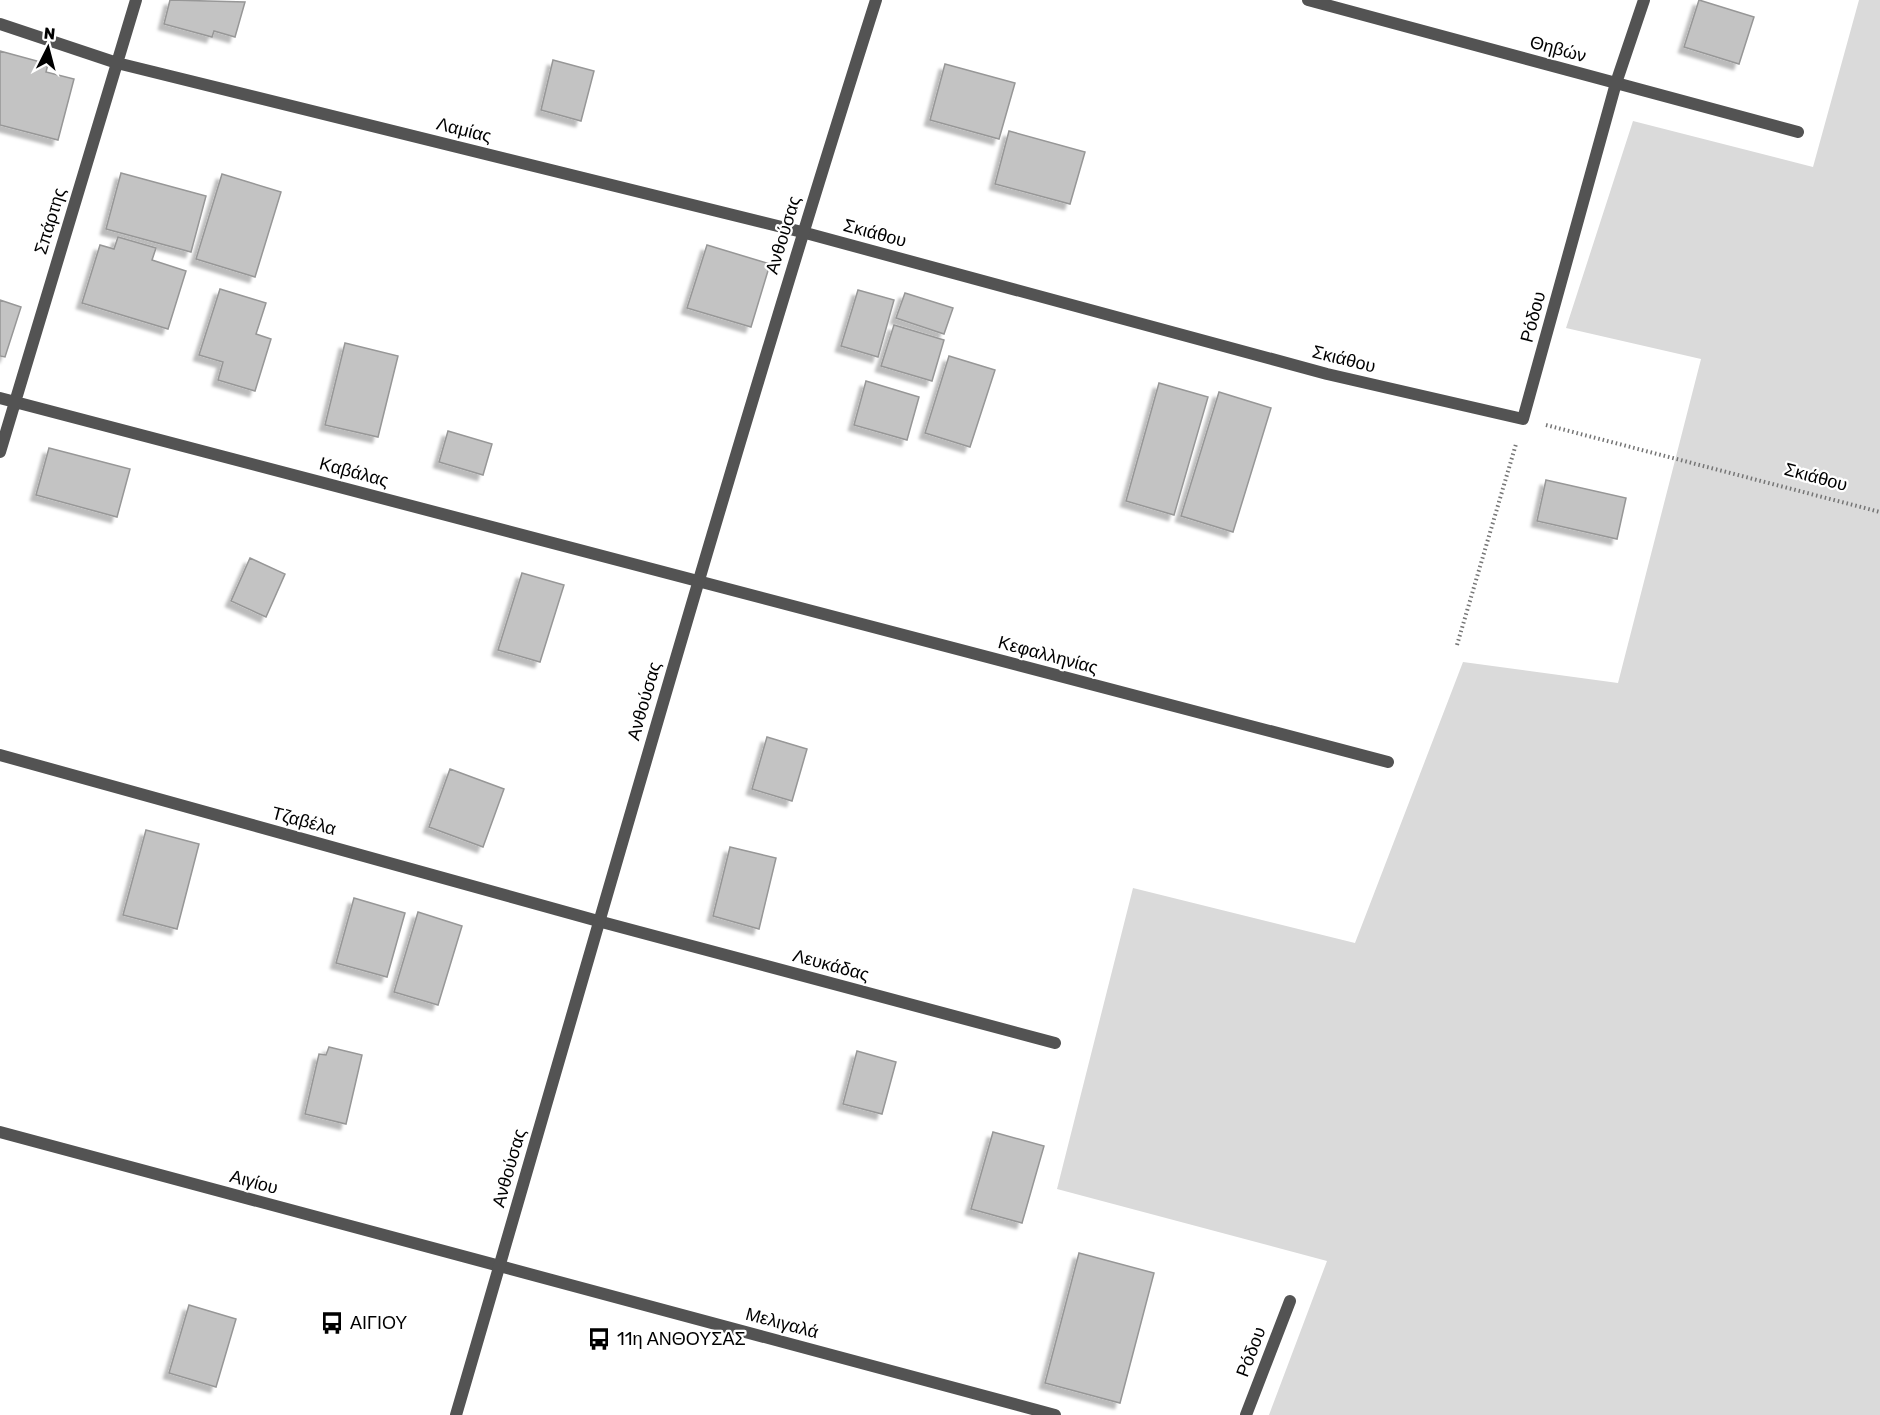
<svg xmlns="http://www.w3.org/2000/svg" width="1880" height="1415" font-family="Rubik,sans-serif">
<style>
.green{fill:#dadada}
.building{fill:#c3c3c3;stroke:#979797;stroke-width:1.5;filter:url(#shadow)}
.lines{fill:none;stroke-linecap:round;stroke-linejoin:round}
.path{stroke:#757575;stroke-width:4;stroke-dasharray:1.5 3;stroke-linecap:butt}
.minor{stroke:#535353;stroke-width:12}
.tertiary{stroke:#535353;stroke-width:12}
.labels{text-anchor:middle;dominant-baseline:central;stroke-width:4.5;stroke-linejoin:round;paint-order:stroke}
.street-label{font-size:18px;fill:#000;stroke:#fff}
.poi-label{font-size:18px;fill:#000;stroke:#fff;text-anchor:start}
</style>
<defs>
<filter id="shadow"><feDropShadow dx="-5.5" dy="5.5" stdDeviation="1.5" flood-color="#0004"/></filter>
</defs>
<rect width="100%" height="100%" fill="#fff"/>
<!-- green -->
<path class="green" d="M1859 0H1880V1415H1269L1327 1261 1057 1189 1133 888 1355 943 1463 662 1618 683 1701 359 1566 328 1633 121 1813 167Z"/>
<!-- building -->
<path class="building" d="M170 0 245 2 235 37 214 31 212 37 164 24Z
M1699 0 1754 17 1739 64 1684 47Z
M0 51 48 64 46 72 74 79 58 140 0 125Z
M553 60 594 71 581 121 541 110Z
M945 64 1015 83 999 139 930 120Z
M1009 131 1085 152 1070 204 995 184Z
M121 173 206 196 191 252 106 229Z
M222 174 281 192 255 277 196 259Z
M118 237 156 248 152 260 186 271 168 329 82 303 100 245 114 249Z
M707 245 770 264 751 327 687 308Z
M220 289 266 303 256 334 271 339 255 391 218 380 223 362 199 355Z
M858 290 894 300 878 357 841 346Z
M905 293 953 308 944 334 896 318Z
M0 300 21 307 5 357 0 356Z
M894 325 944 340 932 381 881 366Z
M345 343 398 356 378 437 325 425Z
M949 356 995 370 970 447 925 433Z
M866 381 919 397 907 440 854 425Z
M1159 383 1208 397 1174 515 1126 501Z
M1219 392 1271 408 1233 532 1181 516Z
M448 431 492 444 483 475 439 462Z
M49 448 130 469 117 517 36 495Z
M1546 480 1626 498 1617 539 1537 521Z
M250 558 285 574 266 617 231 601Z
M522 573 564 585 540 662 498 650Z
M767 737 807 749 792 801 752 789Z
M450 769 504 789 483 847 429 827Z
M146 830 199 844 177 929 123 915Z
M730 847 776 858 759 929 713 916Z
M354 898 405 913 387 977 336 963Z
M418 912 462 926 438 1005 394 992Z
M329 1047 362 1055 346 1124 305 1114 319 1054 326 1055Z
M857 1051 896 1062 882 1114 843 1104Z
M993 1132 1044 1146 1022 1223 971 1209Z
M1079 1253 1154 1273 1120 1403 1045 1383Z
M189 1305 236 1319 216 1387 169 1373Z"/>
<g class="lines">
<!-- path -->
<path class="path" d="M1546 425 1880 512
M1457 645 1516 444"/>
<!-- minor -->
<path class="minor" d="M1308 0 1798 132
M0 24 117 63 802 232 1327 374 1523 419 1616 83 1644 0
M0 398 1388 762
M0 452 136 0
M0 755 598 921 1055 1043
M0 1132 1055 1415
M1246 1415 1290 1301"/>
<!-- tertiary -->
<path class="tertiary" d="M456 1415C594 943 727 469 876 0"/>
</g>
<!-- icons -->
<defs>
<g id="bus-bare" transform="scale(1.8)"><path d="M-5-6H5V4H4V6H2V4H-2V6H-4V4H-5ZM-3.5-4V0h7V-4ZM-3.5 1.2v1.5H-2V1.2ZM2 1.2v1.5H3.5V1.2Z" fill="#000" stroke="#fff" stroke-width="2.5" paint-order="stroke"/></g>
</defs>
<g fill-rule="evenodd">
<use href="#bus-bare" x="332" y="1323"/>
<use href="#bus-bare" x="599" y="1339"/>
</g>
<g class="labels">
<!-- street labels -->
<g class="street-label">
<text transform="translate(1558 49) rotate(15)">Θηβών</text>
<text transform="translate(464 130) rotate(14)">Λαμίας</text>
<text transform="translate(50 221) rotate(-73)">Σπάρτης</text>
<text transform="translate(875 233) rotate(15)">Σκιάθου</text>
<text transform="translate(783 235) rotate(-73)">Ανθούσας</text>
<text transform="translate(1533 317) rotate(-75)">Ρόδου</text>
<text transform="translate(1344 359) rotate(14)">Σκιάθου</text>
<text transform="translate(354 472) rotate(15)">Καβάλας</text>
<text transform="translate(1816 477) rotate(15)">Σκιάθου</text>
<text transform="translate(1048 655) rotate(15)">Κεφαλληνίας</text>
<text transform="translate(644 701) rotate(-74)">Ανθούσας</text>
<text transform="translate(304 821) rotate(15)">Τζαβέλα</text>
<text transform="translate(831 965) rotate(15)">Λευκάδας</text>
<text transform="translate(509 1168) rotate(-74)">Ανθούσας</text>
<text transform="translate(254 1182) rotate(15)">Αιγίου</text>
<text transform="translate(782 1323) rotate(15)">Μελιγαλά</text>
<text transform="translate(1251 1352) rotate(-69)">Ρόδου</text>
</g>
<!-- poi labels -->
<g class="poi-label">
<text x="350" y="1323">ΑΙΓΙΟΥ</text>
<text x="617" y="1339">11η ΑΝΘΟΥΣΑΣ</text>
</g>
</g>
<!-- north arrow -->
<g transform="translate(48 48) rotate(6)" stroke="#ffffff" stroke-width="4.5" paint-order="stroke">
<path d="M0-4.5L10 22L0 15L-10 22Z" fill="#000000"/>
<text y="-9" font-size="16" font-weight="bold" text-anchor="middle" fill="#000000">N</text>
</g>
</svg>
